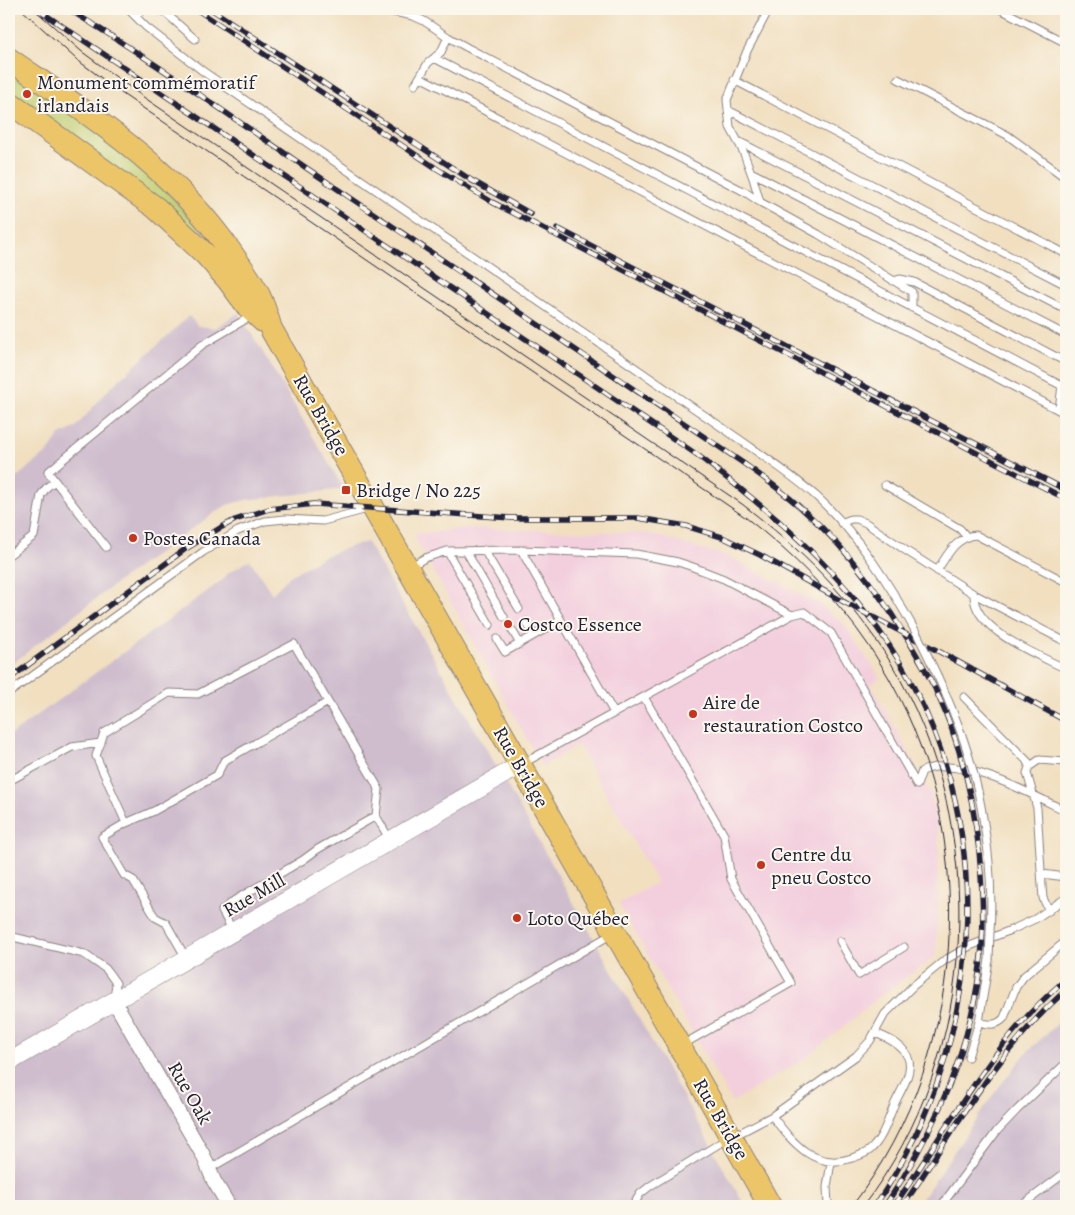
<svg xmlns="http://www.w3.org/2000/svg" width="1075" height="1215" font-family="Alegreya,serif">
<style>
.built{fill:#f3cfde}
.industrial{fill:#cfbdce}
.green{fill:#bfcd6f;stroke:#707855}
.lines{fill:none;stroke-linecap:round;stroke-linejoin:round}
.service-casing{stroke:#8a807e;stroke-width:9}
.minor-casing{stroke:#8a807e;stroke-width:16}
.tertiary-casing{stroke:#8a807e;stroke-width:19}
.primary-casing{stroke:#8a807e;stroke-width:24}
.service{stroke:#fff;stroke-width:7}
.minor{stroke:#fff;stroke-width:14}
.tertiary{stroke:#fff;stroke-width:18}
.primary{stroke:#edc569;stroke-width:22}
.tram{stroke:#22223b;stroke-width:1}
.rail-casing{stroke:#22223b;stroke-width:5.5}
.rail{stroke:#fbf7ec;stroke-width:4;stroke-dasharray:11;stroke-linecap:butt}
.service-bridge-casing{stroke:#8a807e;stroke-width:9;stroke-linecap:butt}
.service-bridge{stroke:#fff;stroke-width:7}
.poi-dot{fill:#c8321e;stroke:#fbf7ec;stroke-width:2}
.labels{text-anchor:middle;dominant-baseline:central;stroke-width:4;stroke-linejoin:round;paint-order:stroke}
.poi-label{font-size:20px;fill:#22223b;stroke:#fbf7ec;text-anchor:start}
.street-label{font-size:20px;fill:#22223b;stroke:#fbf7ec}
</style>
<rect width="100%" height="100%" fill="#fbf7ec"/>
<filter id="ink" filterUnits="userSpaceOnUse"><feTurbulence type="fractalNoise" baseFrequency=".02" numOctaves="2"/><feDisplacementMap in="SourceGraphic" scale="10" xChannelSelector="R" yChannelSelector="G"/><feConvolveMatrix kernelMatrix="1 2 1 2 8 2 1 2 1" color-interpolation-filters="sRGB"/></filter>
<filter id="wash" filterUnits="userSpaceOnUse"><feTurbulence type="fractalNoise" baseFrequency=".0096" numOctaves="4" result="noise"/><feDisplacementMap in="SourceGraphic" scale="20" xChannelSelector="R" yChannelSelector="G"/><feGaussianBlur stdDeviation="1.12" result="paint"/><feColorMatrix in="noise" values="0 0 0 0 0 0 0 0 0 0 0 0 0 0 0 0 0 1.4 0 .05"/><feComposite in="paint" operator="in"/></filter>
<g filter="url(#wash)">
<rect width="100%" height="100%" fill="#f1dfc0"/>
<!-- built -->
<path class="built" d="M468 528 646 533 727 556 819 604 845 625 880 678 871 684 931 794 939 840 936 956 880 996 806 1058 732 1102 619 904 657 882 578 745 542 766 413 534Z"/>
<!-- industrial -->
<path class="industrial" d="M238 313 261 349 344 489 245 500 227 505 217 511 119 581 9 666V483L47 453 60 435 75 428 107 391 189 316 198 326 215 328Z
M367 542 491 757 745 1206H9V736L224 579 228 573 250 560 272 594 291 575 323 557 352 546Z
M1066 1016V1206H917L995 1092 1026 1053Z"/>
<!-- green -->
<path class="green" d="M9 67 146 168 232 266 9 94Z"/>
</g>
<g filter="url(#ink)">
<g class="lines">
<!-- service casing -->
<g class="service-casing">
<path id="service" d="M128 9 146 27 204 72 736 437C763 456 791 474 816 496 858 534 890 585 917 634
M161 9 195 39
M379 9 413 16 424 21 448 37 468 48 745 192 760 202 818 234 912 292V308
M1000 9 1066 43
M135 16 144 9
M434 58 1066 388
M420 77 1066 414
M898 79 1007 135 1066 178
M734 80 1066 254
M415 85 428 63 441 52 448 37
M728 110 1066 285
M738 141 1066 310
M751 172 1066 335
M760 202 753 178 743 151 730 127 727 100 747 51 769 9
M893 281 900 279 914 282 1066 362
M1059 410 1062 385
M885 485 960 529 966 536
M841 523 851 519H857L866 523 908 552 974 594 1066 642
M106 547 48 472 202 345 253 315
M484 550 519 609
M521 550 614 713
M447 551 490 625
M466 551 504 617
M9 555 34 536 41 495 47 487 55 481
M411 566 425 558 447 551 521 550 636 554 678 562 693 567 724 579 792 615
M937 571C946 556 957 536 976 535L1066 582
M974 594C972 630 1039 655 1066 669
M526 622 534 635
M512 630 520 644
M497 639 505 652 561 620
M9 693 203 552 238 531 265 521 285 519 323 521 371 508
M644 697 724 835 731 879 791 983 682 1045
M964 697 1031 765
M522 764 792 615 804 612 831 633 917 785
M9 781 72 747 101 743
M917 785 922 771C926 770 932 767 936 767 974 763 1033 795 1066 811
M978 791C988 840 993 882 990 932
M126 823 96 756 104 733 169 693 198 694 294 644 379 789 376 816
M1042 874 1066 877
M1049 911 1043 898 1042 886 1037 808 1027 773 1029 767 1039 760 1066 762
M233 931 222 911 235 900 303 860 318 849 376 816 390 840
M9 936 84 954 106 969 116 983 114 999
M840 941 859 975 904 947
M186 958 166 923 155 917 133 880 124 875 102 837 126 823 154 811 217 775 224 761 328 702
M989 960 979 1022C989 1025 997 1026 1004 1018L1016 987 1024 976 1066 941
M968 1057 979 1022
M772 1116C793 1143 815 1171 852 1158 858 1156 865 1154 870 1150 883 1139 888 1119 895 1103 900 1092 912 1074 909 1061 906 1046 888 1038 875 1033
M209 1169 612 934
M633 1206 640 1194 650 1186 717 1145 772 1116 856 1056 870 1041 885 1014 913 986 945 960 970 946 1011 930 1035 919 1066 898
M828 1206 827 1187 831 1162
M941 1206 997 1131 1017 1110 1066 1063
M1021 1206 1066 1172"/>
</g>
<!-- minor casing -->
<g class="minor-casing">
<path id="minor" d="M114 1001 203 1155 214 1181 229 1206"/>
</g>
<!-- tertiary casing -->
<g class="tertiary-casing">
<path id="tertiary" d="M9 1062 520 765"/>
</g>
<!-- primary casing -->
<g class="primary-casing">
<path id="primary" d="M9 59C92 117 171 166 231 252 241 267 254 283 261 300 265 309 268 319 271 329L527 777 770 1206
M9 102 156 208 206 255 228 280 248 307 263 321"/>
</g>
<!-- service -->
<use href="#service" class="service"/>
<!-- minor -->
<use href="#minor" class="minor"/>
<!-- tertiary -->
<use href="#tertiary" class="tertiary"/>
<!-- primary -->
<use href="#primary" class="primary"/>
<!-- tram -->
<path class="tram" d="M21 9 76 59 124 95 745 517C793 554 835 596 869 646 983 813 975 1046 852 1206
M34 9 81 51 142 96 742 504C801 549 852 599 891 663 990 828 981 1053 863 1206"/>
<!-- rail casing -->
<g class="rail-casing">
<path id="rail" d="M37 9 696 454C764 506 828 559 878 629 1002 801 992 1033 875 1206
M68 9C159 64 245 127 333 186 469 279 607 370 743 463 763 477 782 491 800 507 860 559 904 627 939 696
M196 9 439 170 492 202 1066 499
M211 9 471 180 531 214
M557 228 1066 490
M9 679 184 550 220 528 235 520 269 509 314 504 511 518H638L686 526 722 537 760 555 844 602 940 652 1066 721
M885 1206C937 1128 975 1040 982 946 984 915 982 883 979 851 973 796 960 742 936 691
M894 1206C931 1153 963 1096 1003 1045 1021 1021 1043 999 1066 979
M903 1206C953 1131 998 1050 1066 990"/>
</g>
<!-- rail -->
<use href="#rail" class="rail"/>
<!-- service-bridge casing -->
<g class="service-bridge-casing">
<path id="service-bridge" d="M917 634C943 685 966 736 978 791
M989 960 990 932"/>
</g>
<!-- service-bridge -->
<use href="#service-bridge" class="service-bridge"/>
</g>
</g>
<!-- markers -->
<g class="poi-dot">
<circle cx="27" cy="94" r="5"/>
<rect x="341" y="485" width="10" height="10" rx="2.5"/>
<circle cx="133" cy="538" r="5"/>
<circle cx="508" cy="624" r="5"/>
<circle cx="693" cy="714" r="5"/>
<circle cx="761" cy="865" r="5"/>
<circle cx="517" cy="918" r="5"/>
</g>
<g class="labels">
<!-- poi labels -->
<g class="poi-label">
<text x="37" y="82">Monument commémoratif<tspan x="37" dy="23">irlandais</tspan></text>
<text x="356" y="490">Bridge / No 225</text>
<text x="143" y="538">Postes Canada</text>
<text x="518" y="624">Costco Essence</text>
<text x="703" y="702">Aire de<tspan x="703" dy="23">restauration Costco</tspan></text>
<text x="771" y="854">Centre du<tspan x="771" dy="23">pneu Costco</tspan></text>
<text x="527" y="918">Loto Québec</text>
</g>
<!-- street labels -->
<g class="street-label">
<text transform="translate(321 415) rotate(60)">Rue Bridge</text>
<text transform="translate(521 767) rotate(60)">Rue Bridge</text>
<text transform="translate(254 895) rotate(-30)">Rue Mill</text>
<text transform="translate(190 1093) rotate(60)">Rue Oak</text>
<text transform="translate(721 1119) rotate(60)">Rue Bridge</text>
</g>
</g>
<!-- margin -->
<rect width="1075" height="1215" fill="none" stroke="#fbf7ec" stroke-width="30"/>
</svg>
